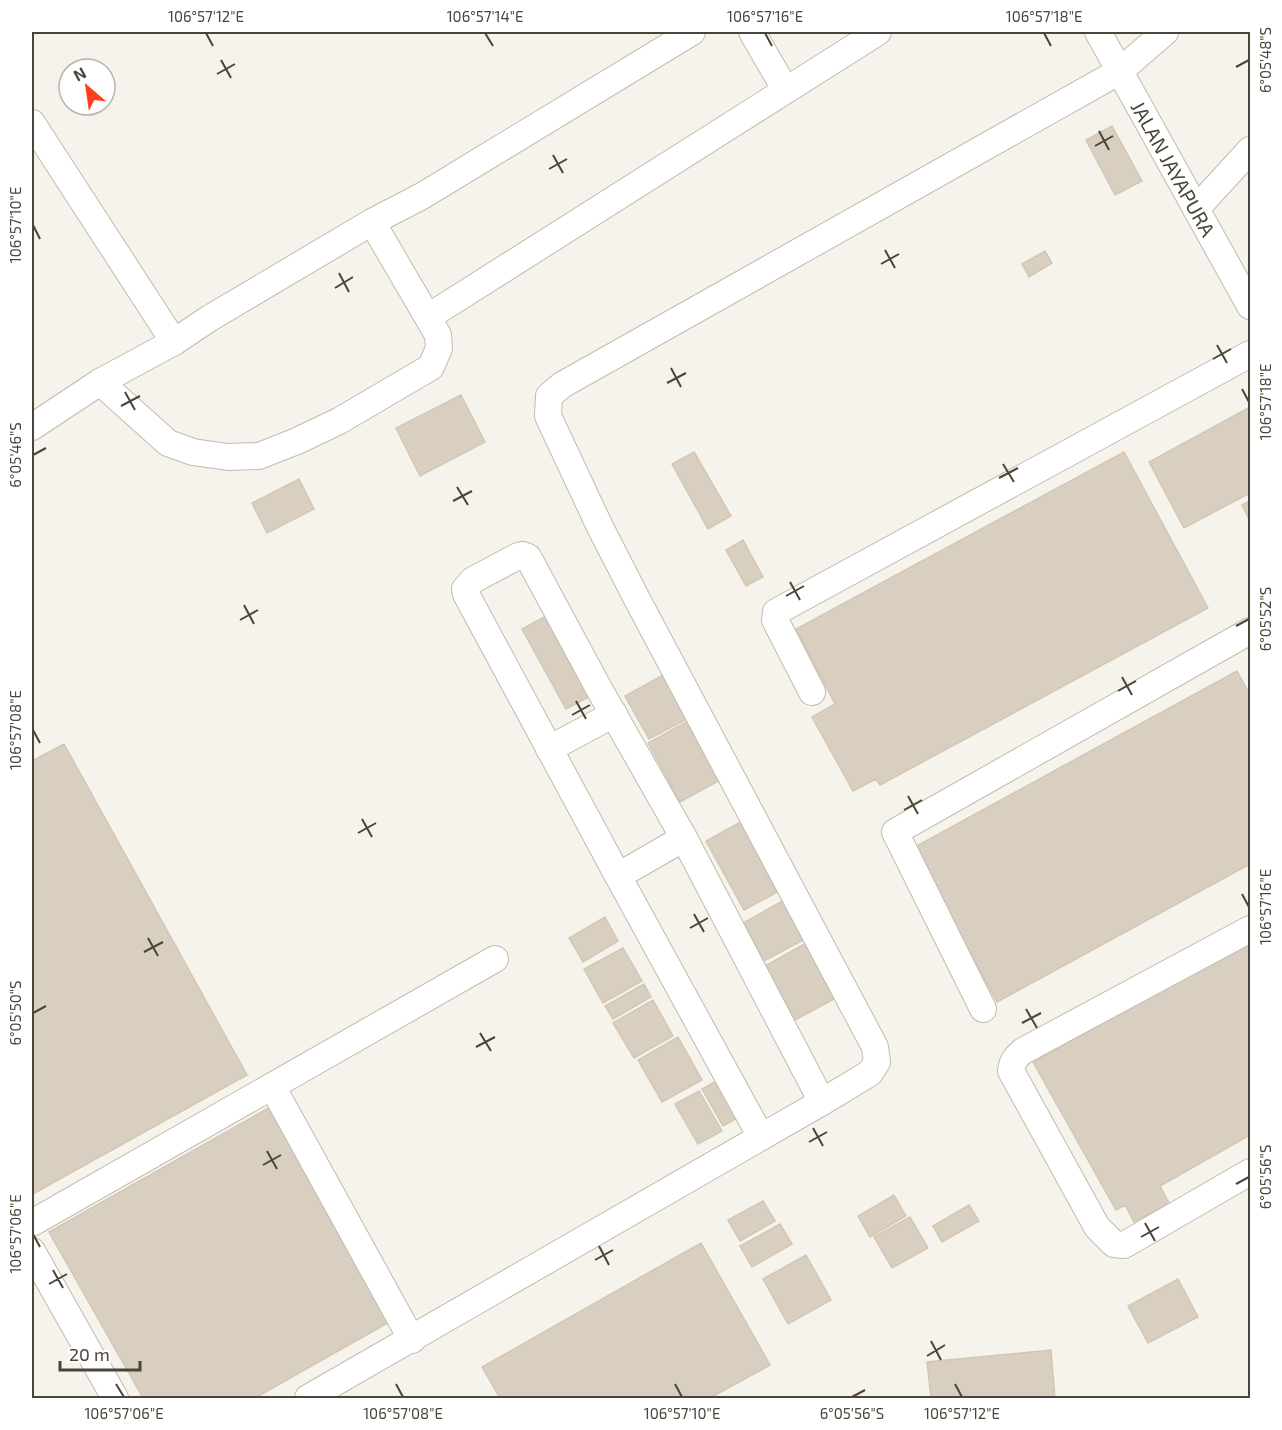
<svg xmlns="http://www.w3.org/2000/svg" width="1282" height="1430" font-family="'Exo 2',sans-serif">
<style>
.building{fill:#d8cfc1;stroke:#d3c7b4;stroke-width:1.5}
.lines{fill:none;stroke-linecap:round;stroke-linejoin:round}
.minor-casing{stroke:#c2bbae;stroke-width:28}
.minor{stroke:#fff;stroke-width:26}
.ticks{fill:none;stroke:#4b4439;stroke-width:2}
.labels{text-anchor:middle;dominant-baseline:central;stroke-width:4.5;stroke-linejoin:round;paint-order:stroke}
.street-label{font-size:20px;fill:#4b4439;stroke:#fff}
.neatline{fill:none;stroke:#4b4439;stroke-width:2}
.ticks-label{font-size:15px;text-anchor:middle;fill:#4b4439}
</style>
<rect width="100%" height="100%" fill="#f6f3ec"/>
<!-- building -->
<path class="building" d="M1112 126 1142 181 1115 195 1086 140Z
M1045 251 1052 263 1029 277 1022 264Z
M461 395 485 442 420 476 396 428Z
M1250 407V493L1184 528 1149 462Z
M694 452 731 516 708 529 672 464Z
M1124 452 1208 608 880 785 876 779 853 791 812 717 835 704 796 629Z
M299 479 314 509 267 533 252 503Z
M1250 500V521L1242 505Z
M743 540 763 577 746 586 726 550Z
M546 616 589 697 566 709 522 629Z
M1237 671 1250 695V864L997 1002 913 848Z
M667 673 691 717 649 739 625 696Z
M690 720 722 779 680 802 648 743Z
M64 744 247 1075 33 1194 32 1191V761Z
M746 819 783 889 744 910 706 841Z
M786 899 807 938 764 961 743 923Z
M605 917 618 941 583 962 569 938Z
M1250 941V1135L1160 1186 1169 1203 1134 1222 1125 1205 1116 1210 1033 1062Z
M808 942 838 997 795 1020 765 966Z
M623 948 642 981 603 1003 584 969Z
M644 984 651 997 613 1019 605 1006Z
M653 1000 673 1036 634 1058 613 1023Z
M678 1037 702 1080 662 1102 638 1060Z
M720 1079 741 1116 723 1126 702 1089Z
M699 1091 722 1131 698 1144 675 1104Z
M272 1106 393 1320 255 1398H143L49 1232Z
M894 1195 906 1216 870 1237 858 1216Z
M763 1201 775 1221 740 1241 728 1220Z
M969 1205 979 1221 942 1242 933 1226Z
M910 1217 928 1248 892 1268 874 1237Z
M780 1224 792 1244 752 1267 740 1246Z
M701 1243 770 1365 710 1398H500L482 1367Z
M806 1255 831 1300 788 1324 763 1279Z
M1178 1279 1198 1317 1148 1343 1128 1306Z
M1051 1350 1055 1398H931L927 1362Z"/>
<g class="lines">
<!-- minor casing -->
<g class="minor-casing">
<g id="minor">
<path d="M752 32 785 89"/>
<path id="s1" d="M1098 32 1250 306"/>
<path d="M32 123 174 342 210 318 372 222 422 196 692 32"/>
<path d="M1196 209 1250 150"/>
<path d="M428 317 878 32"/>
<path d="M100 382 168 443 193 452 228 457 259 456 297 441 339 421 431 367 439 348 438 335 372 222"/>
<path d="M32 427 100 382 174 342"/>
<path d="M523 555 528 557 598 687 684 838 618 876 466 594 465 589 473 580 518 556Z"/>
<path d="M812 692 775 620 776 612 1250 354"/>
<path d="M549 749 614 714"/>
<path d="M684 838 822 1102"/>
<path d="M618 876 761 1137"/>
<path d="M1250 929 1023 1051C1016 1057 1012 1061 1011 1071L1097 1227 1114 1244 1124 1245 1250 1172"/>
<path d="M983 1009 895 832 1250 631"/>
<path d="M272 1086 412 1340"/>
<path d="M32 1223 495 959"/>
<path d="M32 1251 115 1398"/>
<path d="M308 1398 822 1102 870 1073 877 1062 875 1047 638 601 600 527 548 416 549 396 562 385 1120 71 1165 32"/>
</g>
</g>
<!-- minor -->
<use href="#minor" class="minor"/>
</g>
<!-- ticks -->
<path class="ticks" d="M206 33 213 46M485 33 493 46M765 33 772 46M1044 33 1051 46M221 60 231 78M1236 67 1249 60M217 74 235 64M1099 131 1109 150M1095 146 1113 136M553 155 563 173M549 169 567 159M33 225 40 239M885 250 895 268M881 264 899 254M339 273 349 292M335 288 353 277M1217 345 1227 363M1213 359 1231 349M671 368 681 387M667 383 686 373M1242 389 1249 402M125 392 135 410M121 406 140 396M33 455 46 448M1003 464 1014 482M999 478 1018 468M457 487 468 505M453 501 472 491M790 582 800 600M786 596 804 586M244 605 254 624M240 620 258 610M1236 626 1249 619M1122 677 1132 695M1118 691 1136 681M576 701 586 719M572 715 590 705M33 730 40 743M908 796 918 814M904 810 922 800M362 819 372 837M358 833 376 823M1242 894 1249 907M694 914 704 932M690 928 708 918M148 938 158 956M144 952 163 942M1026 1009 1037 1028M33 1013 46 1006M1022 1023 1041 1013M480 1033 491 1051M476 1047 495 1037M813 1128 823 1146M809 1142 827 1132M267 1151 277 1169M263 1165 281 1155M1236 1184 1249 1177M1145 1223 1155 1241M33 1234 40 1247M1141 1237 1159 1227M599 1246 609 1265M595 1260 613 1250M53 1270 63 1288M49 1284 67 1274M931 1341 941 1360M927 1356 945 1345M116 1384 124 1397M396 1384 403 1397M675 1384 682 1397M955 1384 962 1397M852 1397 865 1390"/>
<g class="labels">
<!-- street labels -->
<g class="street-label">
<text stroke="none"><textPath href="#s1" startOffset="156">JALAN JAYAPURA</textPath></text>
</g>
</g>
<!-- border -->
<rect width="1282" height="1430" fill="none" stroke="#ffffff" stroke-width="66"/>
<!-- north arrow -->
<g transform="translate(87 87) rotate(331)"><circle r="28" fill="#ffffff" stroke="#b7b4b0" stroke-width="1.5"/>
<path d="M0-4.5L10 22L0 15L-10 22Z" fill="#fc3f1d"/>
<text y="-9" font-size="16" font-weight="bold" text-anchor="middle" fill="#4b4439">N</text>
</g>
<!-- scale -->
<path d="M60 1361v9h80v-9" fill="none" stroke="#4b4439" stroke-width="3"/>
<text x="69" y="1361" font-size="18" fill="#4b4439" stroke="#ffffff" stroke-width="4.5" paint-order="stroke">20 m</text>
<rect x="33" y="33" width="1216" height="1364" class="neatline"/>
<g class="ticks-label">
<text x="206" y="22">106°57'12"E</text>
<text x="485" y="22">106°57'14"E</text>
<text x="765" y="22">106°57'16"E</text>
<text x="1044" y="22">106°57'18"E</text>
<text transform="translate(1266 60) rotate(-90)" y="5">6°05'48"S</text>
<text transform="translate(16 225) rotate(-90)" y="5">106°57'10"E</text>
<text transform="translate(1266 402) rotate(-90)" y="5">106°57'18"E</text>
<text transform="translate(16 455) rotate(-90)" y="5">6°05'46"S</text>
<text transform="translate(1266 619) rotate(-90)" y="5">6°05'52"S</text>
<text transform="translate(16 730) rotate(-90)" y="5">106°57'08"E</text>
<text transform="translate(1266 907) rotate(-90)" y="5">106°57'16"E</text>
<text transform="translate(16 1013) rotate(-90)" y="5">6°05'50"S</text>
<text transform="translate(1266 1177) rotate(-90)" y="5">6°05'56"S</text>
<text transform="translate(16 1234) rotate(-90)" y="5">106°57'06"E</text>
<text x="124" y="1419">106°57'06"E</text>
<text x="403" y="1419">106°57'08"E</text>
<text x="682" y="1419">106°57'10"E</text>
<text x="852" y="1419">6°05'56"S</text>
<text x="962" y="1419">106°57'12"E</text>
</g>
</svg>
